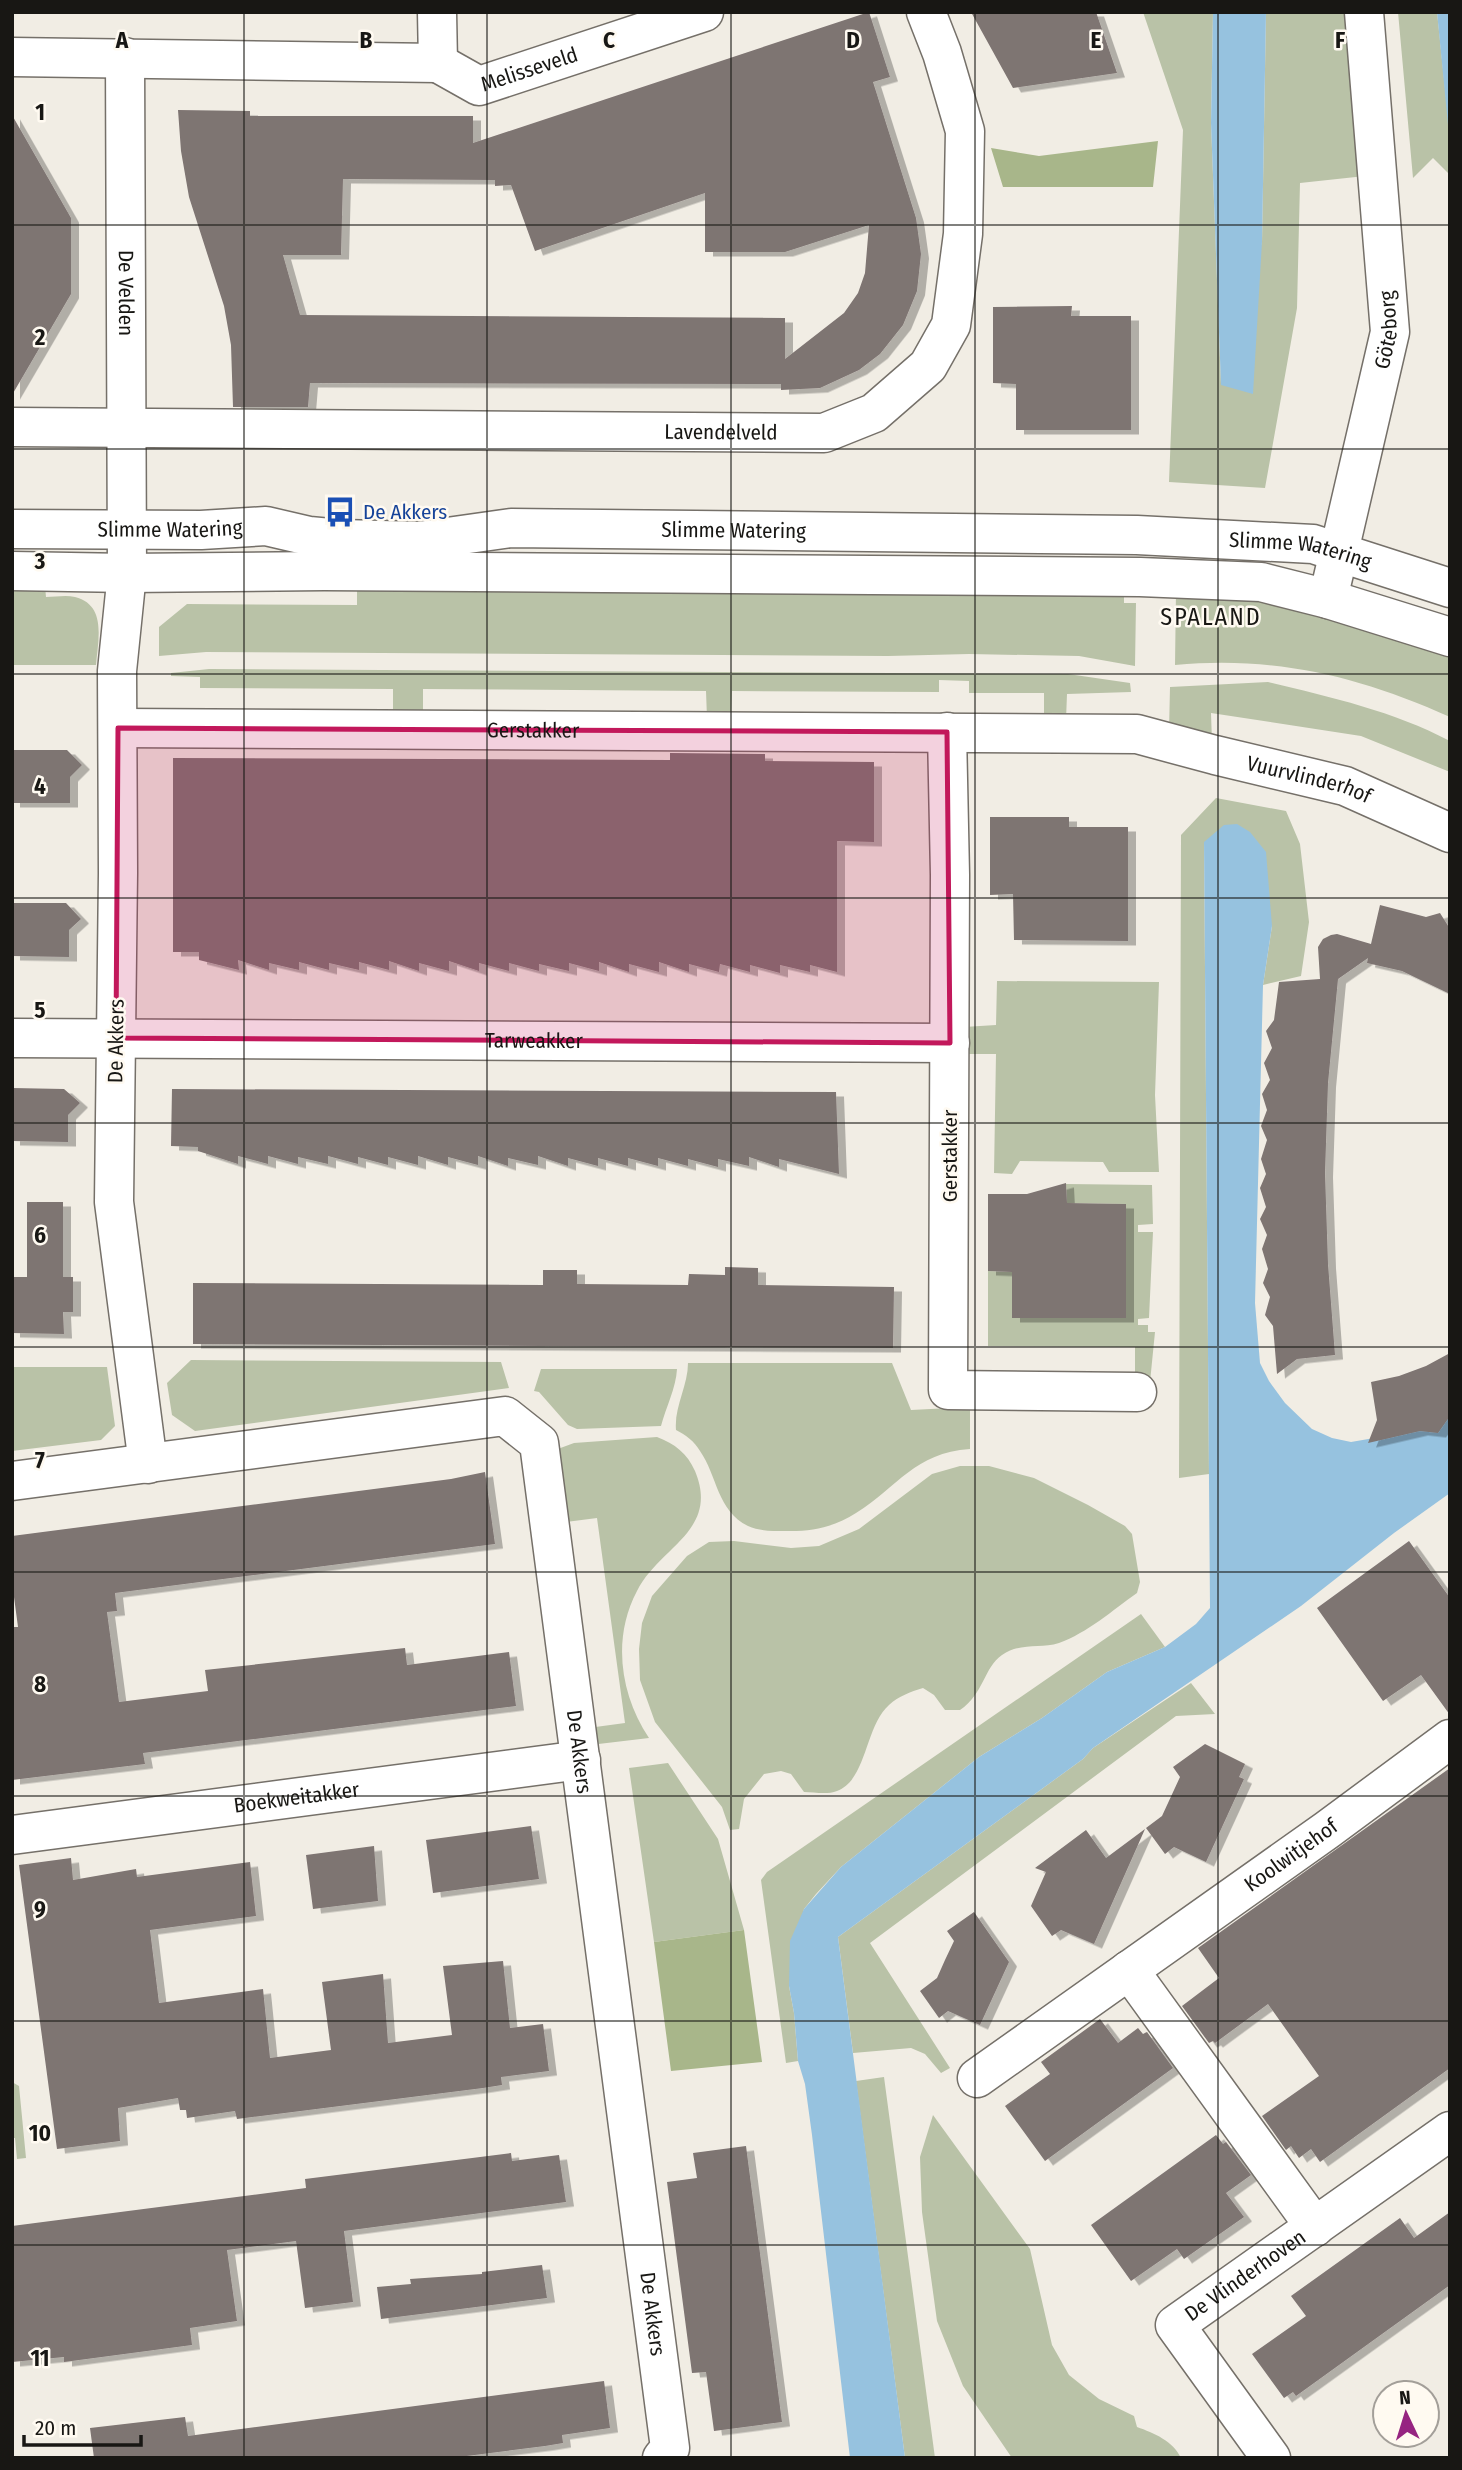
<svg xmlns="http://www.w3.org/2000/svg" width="1462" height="2470" font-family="'Fira Sans Condensed',sans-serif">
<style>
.green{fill:#b9c2a7}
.forest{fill:#a8b68a}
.water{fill:#96c2df}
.building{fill:#7e7472;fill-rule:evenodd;filter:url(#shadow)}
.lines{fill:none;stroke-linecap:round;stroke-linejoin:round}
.street-casing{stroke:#757069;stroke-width:41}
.secondary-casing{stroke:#757069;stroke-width:41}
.street{stroke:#fff;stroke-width:38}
.secondary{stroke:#fff;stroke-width:38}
.marked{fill:#c2185b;fill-opacity:0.2;stroke:#c2185b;stroke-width:5;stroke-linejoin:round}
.grid{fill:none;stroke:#181714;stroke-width:2;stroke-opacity:0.55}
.labels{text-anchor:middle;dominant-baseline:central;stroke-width:5;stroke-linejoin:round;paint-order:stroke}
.street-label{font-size:21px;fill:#181714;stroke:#fffaf1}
.transit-label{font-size:21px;fill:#164399;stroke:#fffaf1;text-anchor:start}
.quarter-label{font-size:24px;letter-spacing:2px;fill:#181714;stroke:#fffaf1}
.grid-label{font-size:23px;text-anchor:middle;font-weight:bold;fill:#181714;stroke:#fffaf1;stroke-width:5;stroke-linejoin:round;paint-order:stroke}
</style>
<defs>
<filter id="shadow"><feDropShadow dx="8" dy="4.5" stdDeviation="0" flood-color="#0004"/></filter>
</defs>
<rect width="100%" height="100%" fill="#f1ede4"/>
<!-- green -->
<path class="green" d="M1143 12H1213L1211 123 1221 384 1262 242 1266 12H1351L1365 176 1300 183 1297 308 1265 488 1169 482 1183 130Z
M1398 12H1437L1450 136V175L1433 158 1413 178Z
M357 584 1124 588V603H1136L1135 666 1079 656 969 654 888 656 206 652 159 656V627L187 604 357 605Z
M12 585 45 586 46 597C55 597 66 595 75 597 107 605 98 640 96 665H12Z
M1176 591 1257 598 1450 652V717C1358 676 1276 656 1175 665Z
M209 669 1068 674 1130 683 1131 692 1067 694 1066 720H1044V693H969V681L939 680V692L732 691 731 718H707L706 691 423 689V717L393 716V689L200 688V677L171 676V673Z
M1268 682C1330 697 1393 711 1450 741V772L1361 736 1211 713 1212 742 1169 732 1170 687Z
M1216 798 1286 811 1300 844 1309 922 1301 976 1263 985 1272 926 1204 842 1209 1474 1179 1478 1181 835Z
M997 981 1159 982 1155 1095 1159 1172H1109L1103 1162 1020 1161 1012 1174 994 1173 996 1054H964V1027L996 1025Z
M1066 1184 1152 1185 1153 1224 1138 1225V1232H1153L1149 1318 1138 1319V1325H1148V1332H1155L1150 1382 1135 1388V1347L988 1346V1271L1012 1272V1318H1126V1204L1067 1203Z
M191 1360 501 1362 509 1388 195 1431 172 1415 167 1383Z
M688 1363H892L911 1410 970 1407V1449C914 1453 899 1486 856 1513 835 1527 810 1532 785 1531 772 1531 759 1531 748 1526 717 1511 717 1475 700 1451 694 1441 686 1435 676 1430 674 1407 688 1386 688 1363Z
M12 1367H107L115 1426 101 1440 12 1451Z
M541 1369H677C676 1388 666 1407 661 1426L577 1429 568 1425 539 1392 534 1391Z
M657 1437C675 1444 687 1453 695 1471 720 1531 659 1547 637 1591 612 1638 620 1695 649 1738L590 1745 588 1728 625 1723 597 1518 566 1522 555 1450 574 1443Z
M960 1466H989L1034 1478 1088 1505 1125 1526 1132 1534 1140 1582 1137 1593C1113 1610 1087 1633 1059 1643 1040 1649 1021 1642 1002 1655 984 1667 984 1694 960 1710H945L934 1695 923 1688C910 1692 899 1696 889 1705 865 1726 867 1780 837 1791 827 1795 814 1792 804 1792L791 1774 781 1771 764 1774 744 1799 739 1829 730 1830 722 1807 655 1722 640 1680 639 1649 642 1623 652 1596 687 1556 709 1542 734 1541 791 1548 819 1546 859 1529 932 1474Z
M1141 1614 1165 1647 1107 1672 1042 1718 979 1757 841 1867 816 1894 804 1909 789 1986 794 2013 798 2061 786 2063 761 1880 767 1872Z
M1191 1683 1215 1714 1176 1716 870 1943 950 2068 941 2073 925 2054 911 2048 853 2053 838 1937 1083 1759 1093 1748Z
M668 1763 718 1839 744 1930 654 1942 629 1768Z
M884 2077 935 2458H905L856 2081Z
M12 2082 19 2086 26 2158 17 2159 15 2138H12Z
M933 2115 1030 2249 1052 2345 1069 2375 1099 2399 1134 2416 1137 2427C1154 2433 1173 2441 1181 2458H1012L963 2386 937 2321 922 2212 920 2157Z"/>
<!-- forest -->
<path class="forest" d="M1158 141 1153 187H1003L991 148 1039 156Z
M744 1930 762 2062 671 2071 654 1942Z"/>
<!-- water -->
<path class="water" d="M1213 12H1266L1262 242 1253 394 1221 385 1211 123Z
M1437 12H1450V136L1449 135Z
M1237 824 1250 832 1266 852 1272 926 1263 985 1255 1303 1260 1363 1269 1381 1285 1403 1312 1429 1332 1438 1351 1442 1409 1432 1450 1417V1493L1394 1533 1301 1606 1093 1748 1083 1759 838 1937 905 2458H850L812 2135 805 2084 798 2061 794 2013 789 1986 790 1941 804 1909 841 1867 979 1757 1042 1718 1107 1672 1165 1647 1196 1624 1210 1608 1204 842 1224 825Z"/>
<!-- building -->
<path class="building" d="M869 12 890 77 873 82 916 218 921 254 917 291 903 325 880 354 859 370 820 388 781 390V384L310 383 308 407H233L231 345 224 306 189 197 181 151 178 110 250 111V116H473V143ZM343 179 495 180V186L511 185 535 251 705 193V252H785L869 225 865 273 858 293 844 313 785 359V318L300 315 283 255H341Z
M971 12H1096L1117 73 1013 88Z
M12 115 71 218V294L12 395Z
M1072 306 1071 316H1131V430H1016V384L993 383V307Z
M12 750H67L82 765 70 777V803H12Z
M670 753 765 754V761L874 762V842L837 841V972L810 965V972L780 965V973L750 965V972L720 964 719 972 689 964V972L659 962V972L629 964V972L599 962V971L569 963V971L539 964V971L509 963V971L479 963V971L449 961V971L419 963V971L389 961V970L359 962V970L329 963V970L299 962V970L269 963V970L238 960 239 970 199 960V952H173V758L670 760Z
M990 817H1069V827H1128V941L1014 940 1013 894 990 895Z
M12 903H66L81 919 69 930V957L12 956Z
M1380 905 1426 917 1440 913 1450 929V994L1402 971 1367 963 1368 958 1338 979 1328 1083 1325 1173 1328 1264 1335 1355 1297 1359 1277 1374 1273 1326 1265 1315 1270 1297 1263 1283 1268 1269 1262 1249 1267 1235 1260 1219 1266 1207 1260 1188 1266 1174 1261 1159 1267 1140 1261 1126 1267 1110 1262 1094 1270 1080 1264 1063 1272 1048 1266 1031 1274 1020 1279 982 1320 979 1318 947 1323 939 1331 935 1337 934 1371 944Z
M12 1088 64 1089 80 1103 68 1115V1142L12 1141Z
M172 1089 836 1092 839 1174 779 1159V1167L749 1157V1166L718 1159V1167L688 1159V1166L658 1158V1166L628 1158V1166L598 1158V1166L568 1158V1166L538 1156V1165L508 1158V1166L478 1156V1165L448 1157V1165L418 1156V1165L388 1157V1165L358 1157V1164L328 1156V1164L298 1157V1164L268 1156V1164L238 1156V1164L198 1151V1147L171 1146Z
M1066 1183 1067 1203 1126 1204V1318H1012V1272L988 1271V1194H1027Z
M27 1202H63V1277H73V1312H63L64 1334 12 1333V1277H27Z
M725 1267 758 1268V1285L894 1287 893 1348 193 1344V1283L543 1285V1270H577V1284L688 1285 689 1274 725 1275Z
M1450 1353V1416L1438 1433 1420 1431 1368 1443 1377 1420 1371 1382 1399 1376 1426 1366Z
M485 1472 495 1544 115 1593 117 1611 107 1612 119 1702 208 1691 205 1670 405 1648 407 1665 509 1652 516 1706 143 1753 145 1764 12 1780V1627H18L12 1582V1536L451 1479Z
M1409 1541 1450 1598V1715L1421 1675 1383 1701 1317 1608Z
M1205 1744 1245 1764 1239 1777 1244 1779 1206 1862 1174 1847 1165 1854 1146 1828 1162 1816 1180 1777 1173 1767Z
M1450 1768V2068L1320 2162 1311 2149 1299 2158 1291 2146 1286 2150 1262 2116 1319 2076 1268 2004 1215 2043 1213 2041 1209 2043 1182 2006 1219 1978 1198 1948Z
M531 1826 539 1879 433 1893 426 1840Z
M1145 1829 1094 1944 1061 1930 1052 1936 1031 1906 1046 1872 1035 1868 1086 1830 1106 1858Z
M374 1846 378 1901 313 1909 306 1855Z
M71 1858 73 1880 136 1869 137 1877 250 1862 256 1916 150 1930 159 2003 263 1989 270 2058 331 2050 322 1982 383 1974 388 2043 452 2035 443 1966 503 1961 510 2028 543 2024 549 2071 501 2077 502 2085 483 2088 237 2119 235 2111 187 2118 186 2110H180L178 2098 118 2108 120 2141 57 2149 19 1865Z
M974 1912 1009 1962 980 2025 948 2011 939 2018 920 1991 937 1978 945 1960 954 1941 947 1931Z
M1100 2019 1118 2043 1138 2028 1143 2034 1147 2032 1173 2068 1045 2161 1005 2106 1050 2074 1041 2062Z
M1216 2135 1223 2144 1226 2142 1251 2175 1226 2193 1244 2217 1184 2259 1177 2249 1131 2281 1091 2225Z
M746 2146 782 2422 714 2431 706 2372 692 2373 667 2182 697 2178 693 2153Z
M511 2153 512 2161 559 2155 566 2202 344 2231 353 2302 305 2308 296 2241 227 2250 237 2321 190 2328 192 2345 64 2362V2357L12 2362V2226L306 2188 305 2179Z
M1450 2212V2285L1296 2396 1293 2392 1284 2398 1252 2354 1306 2316 1291 2296 1400 2218 1414 2238Z
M542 2265 547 2298 381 2319 377 2287 411 2284 410 2279 482 2274V2272Z
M604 2381 610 2428 562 2435 563 2443 545 2446 451 2458H94L90 2428 185 2417 188 2436Z"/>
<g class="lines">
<!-- street casing -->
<g class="street-casing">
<g id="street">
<path d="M12 57 438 63 437 12"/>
<path id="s1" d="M125 57 127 573 117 671 118 873 114 1202 148 1464"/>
<path id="s2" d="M438 63 479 86 704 12"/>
<path id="s3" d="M12 427 824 433 874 413 928 366 951 325 963 234 965 131 942 53 926 12"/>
<path id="s4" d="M1328 599 1390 332 1364 12"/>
<path id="s5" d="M118 728 1137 734 1215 755 1345 786 1450 833"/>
<path d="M947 732 950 875 948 1390 1137 1392"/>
<path id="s6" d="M12 1038 950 1043"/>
<path id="s7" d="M12 1481 505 1416 539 1443 670 2448 662 2458"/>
<path id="s8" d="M12 1835 581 1760"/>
<path d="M1129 1970 1315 2227"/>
<path id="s9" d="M977 2078 1327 1830 1450 1739"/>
<path id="s10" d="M1271 2458 1175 2325 1450 2131"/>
</g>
</g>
<!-- secondary casing -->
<g class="secondary-casing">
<g id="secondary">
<path id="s11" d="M12 529 201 530 266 526 309 536 341 539 419 541 511 528 1137 535 1313 544 1450 588"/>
<path d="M12 571 127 573 324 571 1140 577 1261 582 1328 599 1450 637"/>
</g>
</g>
<!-- street -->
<use href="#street" class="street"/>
<!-- secondary -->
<use href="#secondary" class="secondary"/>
</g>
<!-- marked area -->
<path class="marked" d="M118 728 947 732 950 1043 116 1038Z"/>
<!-- grid -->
<path class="grid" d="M244 12V2458M487 12V2458M731 12V2458M975 12V2458M1218 12V2458M12 225H1450M12 449H1450M12 674H1450M12 898H1450M12 1123H1450M12 1347H1450M12 1572H1450M12 1796H1450M12 2021H1450M12 2245H1450"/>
<!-- icons -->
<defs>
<g id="bus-bare" transform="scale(2.415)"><path d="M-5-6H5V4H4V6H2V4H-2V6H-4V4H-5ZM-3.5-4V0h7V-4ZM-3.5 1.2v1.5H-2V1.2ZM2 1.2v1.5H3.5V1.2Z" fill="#1a4fb4" stroke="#fffaf1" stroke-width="2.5" paint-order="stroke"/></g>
</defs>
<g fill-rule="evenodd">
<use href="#bus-bare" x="340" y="512"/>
</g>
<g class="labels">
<!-- street labels -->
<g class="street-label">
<text stroke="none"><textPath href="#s2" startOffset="100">Melisseveld</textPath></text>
<text stroke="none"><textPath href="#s1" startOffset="236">De Velden</textPath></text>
<text stroke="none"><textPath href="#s4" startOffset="276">Göteborg</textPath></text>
<text stroke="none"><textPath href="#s3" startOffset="709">Lavendelveld</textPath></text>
<text stroke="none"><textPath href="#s11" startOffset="158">Slimme Watering</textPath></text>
<text stroke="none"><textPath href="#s11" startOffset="724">Slimme Watering</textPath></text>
<text stroke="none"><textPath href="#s11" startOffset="1292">Slimme Watering</textPath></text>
<text stroke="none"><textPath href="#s5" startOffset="415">Gerstakker</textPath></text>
<text stroke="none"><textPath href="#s5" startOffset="1197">Vuurvlinderhof</textPath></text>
<text transform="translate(116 1041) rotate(-89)">De Akkers</text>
<text stroke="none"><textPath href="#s6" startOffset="522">Tarweakker</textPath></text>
<text transform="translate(950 1156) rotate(-90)">Gerstakker</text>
<text stroke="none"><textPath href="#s7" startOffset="852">De Akkers</textPath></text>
<text stroke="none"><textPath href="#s8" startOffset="287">Boekweitakker</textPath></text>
<text stroke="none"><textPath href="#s9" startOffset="385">Koolwitjehof</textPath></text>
<text stroke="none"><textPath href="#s10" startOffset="250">De Vlinderhoven</textPath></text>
<text stroke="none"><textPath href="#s7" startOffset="1419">De Akkers</textPath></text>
</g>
<!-- transit labels -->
<g class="transit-label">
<text x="363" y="512">De Akkers</text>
</g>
<!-- quarter labels -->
<g class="quarter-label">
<text x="1211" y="617">SPALAND</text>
</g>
</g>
<g class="grid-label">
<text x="122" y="48">A</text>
<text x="366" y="48">B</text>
<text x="609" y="48">C</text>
<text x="853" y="48">D</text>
<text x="1096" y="48">E</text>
<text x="1340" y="48">F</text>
<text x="40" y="120">1</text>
<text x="40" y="345">2</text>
<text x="40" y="569">3</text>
<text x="40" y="794">4</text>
<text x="40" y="1018">5</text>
<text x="40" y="1243">6</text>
<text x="40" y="1468">7</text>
<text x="40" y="1692">8</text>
<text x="40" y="1917">9</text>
<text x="40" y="2141">10</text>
<text x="40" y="2366">11</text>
</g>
<!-- border -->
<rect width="1462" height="2470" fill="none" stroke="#181714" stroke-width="28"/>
<!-- north arrow -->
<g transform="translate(1406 2414) rotate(356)"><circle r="33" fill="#fffaf1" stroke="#a39f99" stroke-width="2"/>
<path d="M0-5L12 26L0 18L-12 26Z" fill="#962481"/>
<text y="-10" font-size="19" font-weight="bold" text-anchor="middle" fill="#181714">N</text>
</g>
<!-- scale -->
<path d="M24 2435v10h117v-10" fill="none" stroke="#181714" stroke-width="3.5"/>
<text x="35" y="2435" font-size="21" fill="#181714" stroke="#fffaf1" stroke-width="5" paint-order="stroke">20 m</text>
</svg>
